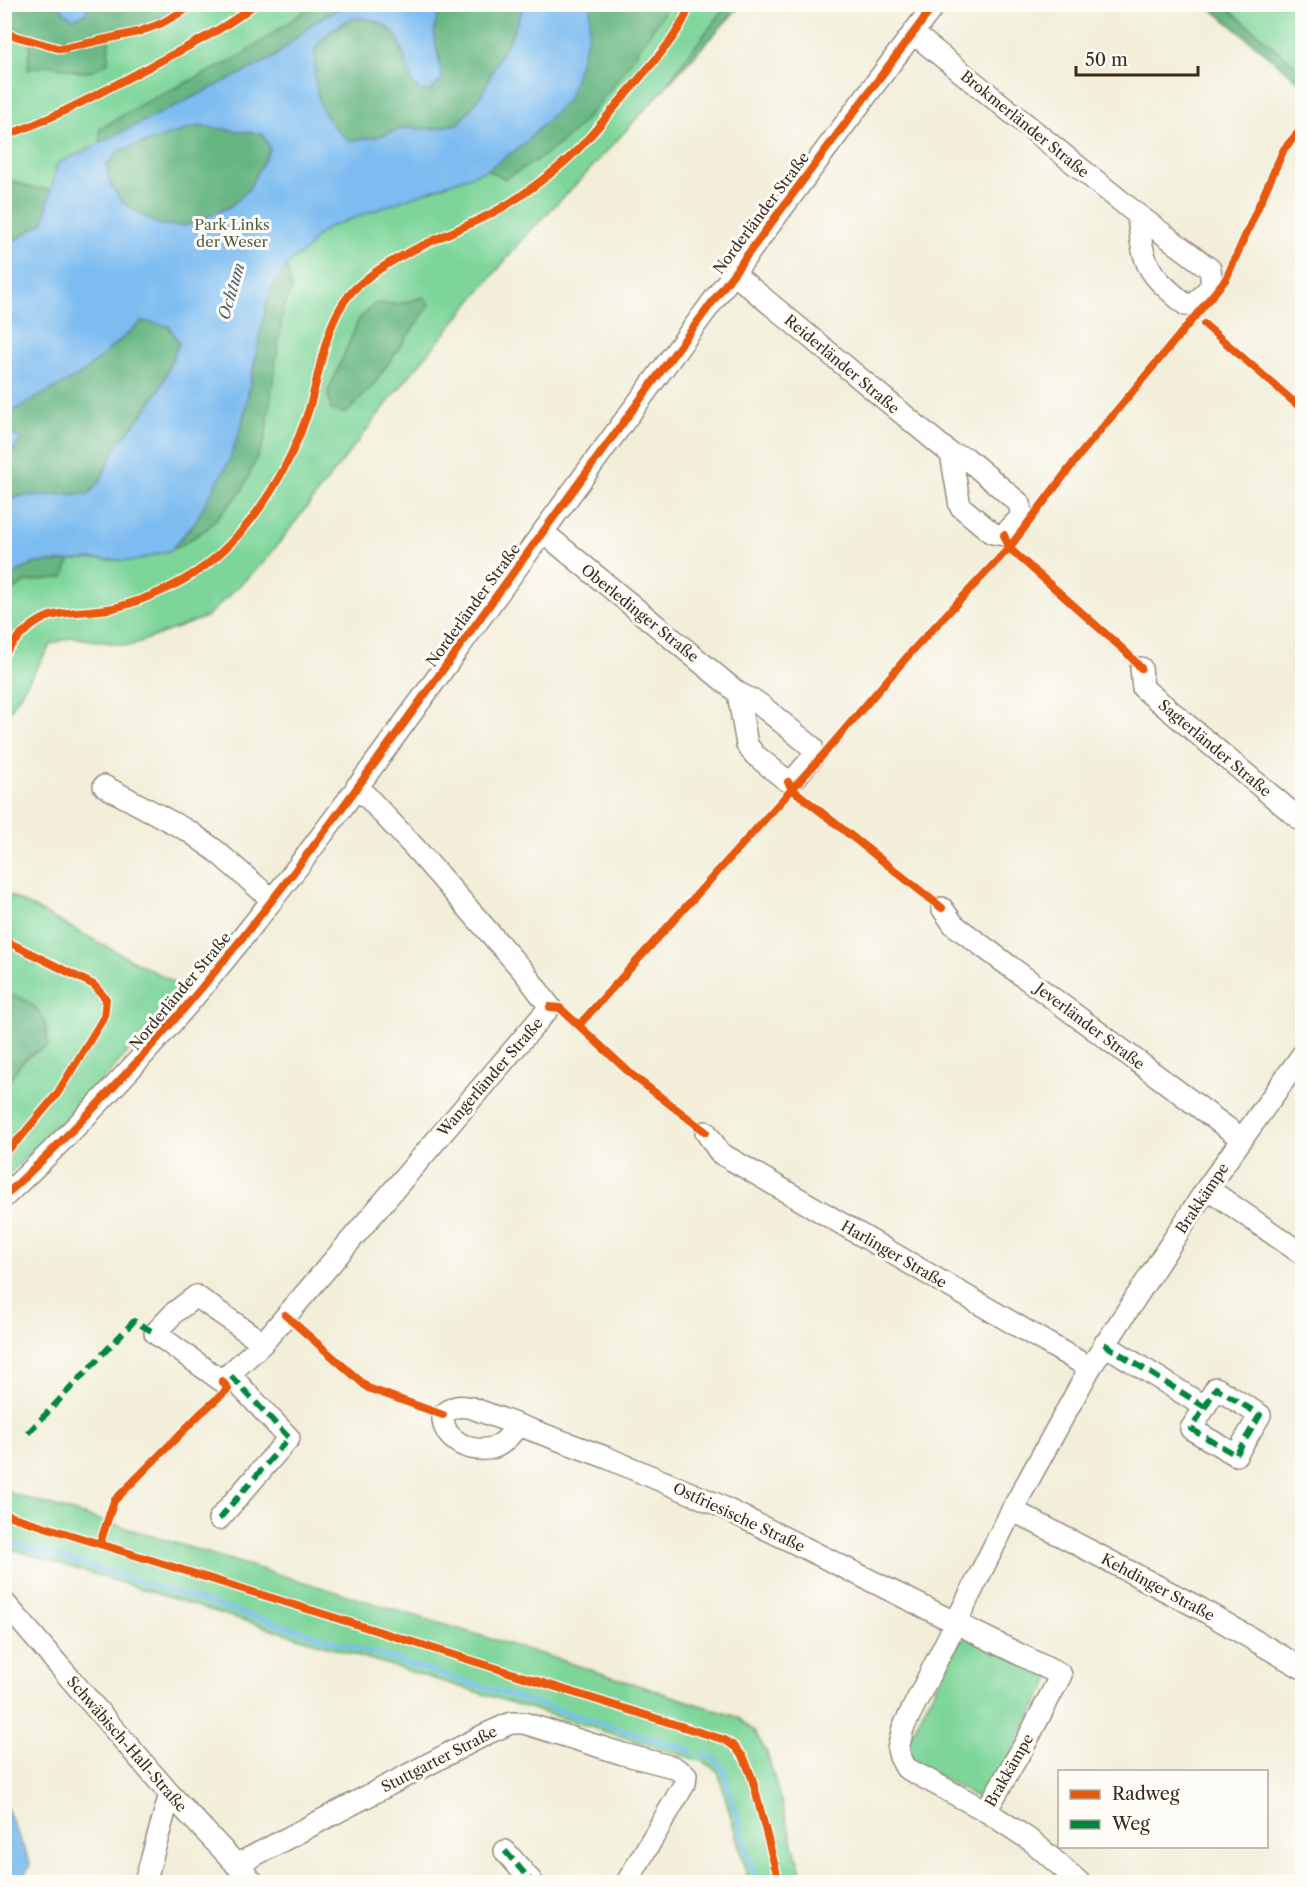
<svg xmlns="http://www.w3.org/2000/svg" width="1307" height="1887" font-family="'Libre Caslon Text',serif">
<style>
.green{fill:#7dd59a;stroke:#5c805c;stroke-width:1.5}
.forest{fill:#66b682;stroke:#507050;stroke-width:1.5}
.water{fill:#7bbcf0;stroke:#5b7387;stroke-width:1.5;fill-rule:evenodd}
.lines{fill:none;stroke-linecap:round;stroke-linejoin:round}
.stream{stroke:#7bbcf0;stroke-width:4.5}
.minor-casing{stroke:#968c7c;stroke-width:24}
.minor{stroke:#fff;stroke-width:21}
.quiet{stroke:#00873e;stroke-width:6;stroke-dasharray:12 6;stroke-linecap:butt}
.cycleway-casing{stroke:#fdfcf7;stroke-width:11}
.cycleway{stroke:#e8590c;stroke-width:8}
.labels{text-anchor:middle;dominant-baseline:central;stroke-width:6;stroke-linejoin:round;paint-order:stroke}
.street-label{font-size:15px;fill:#3b2a1e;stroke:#fdfcf7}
.park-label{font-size:15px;fill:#4f5d43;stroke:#fdfcf7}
.water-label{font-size:16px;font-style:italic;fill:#515d68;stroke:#fdfcf7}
</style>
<rect width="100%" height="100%" fill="#fdfcf7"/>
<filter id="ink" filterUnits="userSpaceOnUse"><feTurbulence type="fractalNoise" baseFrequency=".0167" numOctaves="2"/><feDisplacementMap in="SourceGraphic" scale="12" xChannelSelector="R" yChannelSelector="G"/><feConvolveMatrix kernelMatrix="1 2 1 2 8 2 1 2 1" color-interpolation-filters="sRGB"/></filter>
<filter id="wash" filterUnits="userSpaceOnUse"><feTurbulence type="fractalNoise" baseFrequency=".008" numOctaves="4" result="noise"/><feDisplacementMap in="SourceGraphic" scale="24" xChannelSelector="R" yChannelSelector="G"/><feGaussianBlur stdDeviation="1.35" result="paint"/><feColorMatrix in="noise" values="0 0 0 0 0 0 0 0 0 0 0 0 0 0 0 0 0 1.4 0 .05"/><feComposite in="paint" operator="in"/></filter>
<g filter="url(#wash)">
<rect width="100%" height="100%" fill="#f2eed9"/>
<!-- green -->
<path class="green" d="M5 5H741L583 177 528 233 392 397 265 561 206 617 129 646 72 637 51 644 5 719Z
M1224 5H1302V71Z
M4 892 181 986C129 1055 68 1120 5 1177Z
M5 1486 10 1493 551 1657 737 1717 754 1731 767 1753 804 1882H749L718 1771 704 1762 5 1547Z
M967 1637 1052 1676 987 1797 977 1798 913 1762 909 1753V1739L959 1641Z"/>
<!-- forest -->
<path class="forest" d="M727 4 741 5 667 85C684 56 708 33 727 4Z
M11 5H59L64 12 86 14 88 5H186L148 25 109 36 108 62C83 79 78 70 52 66 44 65 35 68 28 70L31 36 5 22Z
M313 5H345L316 21 273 58 100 143V129L138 106 239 57Z
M442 5H524L512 35 499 57 482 94 460 123 434 129 403 128 377 137 349 141 332 127 320 106 314 84 315 48 327 34 352 18 367 19 385 25 396 35 404 56 440 59C432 36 431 27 442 5Z
M591 5H666L663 14C637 52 612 91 580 125 559 148 531 164 505 179L487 170 524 144 588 37Z
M1207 5H1224L1302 71V84Z
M198 126 263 133 270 149 249 190 231 206 186 226 160 225 138 213 121 202 110 184 107 166 118 151Z
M4 178 32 188 51 190 44 222 5 246Z
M286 265 292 290 283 309 265 440 242 491 207 529 180 546 171 550 194 523 242 424 268 296Z
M423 297 430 305 373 385 346 414 331 410 328 392 359 319 376 303 398 304Z
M142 321 169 326 179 343 161 387 106 466 100 481 89 494 20 496 5 503V460L21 440 11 431H5V415L81 374Z
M69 561 64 577 26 582 5 596V578L35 563Z
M5 994C35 999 48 1015 48 1046 24 1056 16 1067 5 1089Z"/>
<!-- water -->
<path class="water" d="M59 5H88L86 14 73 18 64 12Z
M345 5H443C426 35 439 47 442 79L430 91 418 90C402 72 408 40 386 26 378 20 360 16 351 19 342 22 320 38 316 48 314 52 315 61 315 66 314 99 323 120 349 141L377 137 403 128 434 129 460 123 482 94 499 57 512 35 524 5H591L588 37 569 98 524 144 487 170 329 227 316 237 307 249 286 265 268 296 242 424 229 461 194 523 171 550 134 561 92 559 35 563 5 578V503L20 496 89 494 100 481 118 443 144 413 161 387 179 343 169 326 142 321 81 374 5 415V246L44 222 57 164 273 58 316 21ZM198 126 263 134 270 149 248 190 231 206 186 226 160 225 138 213 122 202 110 184 107 166 118 151Z
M5 431H10L21 440 5 460Z
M4 1802 30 1863 23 1882H5Z"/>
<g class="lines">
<!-- stream -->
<path class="stream" d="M4 1540 691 1751
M701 1754 716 1760 724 1770 756 1882"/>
</g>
</g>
<g filter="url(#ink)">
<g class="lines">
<!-- minor casing -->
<g class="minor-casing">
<path id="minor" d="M913 33 1138 215 1210 269 1212 285 1196 303 1186 305C1147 272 1143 267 1138 215
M733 273 951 454 966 458 1020 504 1021 517 1004 535 992 533 960 506 951 454
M543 532 738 693 747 745 755 755 786 780 796 777 812 758V747L758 703 738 693
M1141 668 1143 688 1302 821
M104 786 190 832 216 851 271 899
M942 908 954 925 1242 1139
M706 1132 720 1153 1090 1368
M1207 1188 1302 1254
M4 1197C69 1136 130 1072 188 1004 304 867 407 718 513 573 652 382 793 193 935 4
M263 1343 196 1296 175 1312 155 1333 222 1381 263 1343 550 1007 524 972 415 848 357 786
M1104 1344 1205 1407 1191 1429 1236 1455 1260 1415 1216 1388 1205 1407
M517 1426C511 1435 503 1445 492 1448 470 1454 441 1439 443 1415 453 1406 459 1405 472 1408L605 1457 714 1503 1061 1675 1026 1742 986 1811 906 1768 900 1757 898 1749 903 1728 1012 1510 1090 1368 1207 1188 1302 1055
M1012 1510 1201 1609 1302 1668
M219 1519 289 1438 229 1374
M4 1602 170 1794 253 1882
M986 1811 1033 1842 1079 1882
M505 1851 532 1882
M236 1865 486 1734 511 1723H524L623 1754 673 1767 686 1775 685 1783 627 1882
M145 1882 170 1794"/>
</g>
<!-- minor -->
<use href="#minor" class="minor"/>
<!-- quiet -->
<path class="quiet" d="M1104 1344 1205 1407 1191 1429 1236 1455 1260 1415 1216 1388 1205 1407
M28 1433 134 1321 155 1333
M219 1519 289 1438 229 1374
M505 1851 532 1882"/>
<!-- cycleway casing -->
<g class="cycleway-casing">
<path id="cycleway" d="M4 33 61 49 138 32 160 24 196 4
M4 136C56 118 103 91 151 66 186 47 224 30 255 4
M1204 324 1302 409
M1004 535 1009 548 1125 651 1141 668
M4 654C15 640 28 626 45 618 59 611 96 612 114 608 149 599 189 581 216 557 258 520 289 468 307 415 322 372 323 314 361 283 407 244 469 231 519 197 536 185 554 172 570 157 593 136 612 109 633 86 652 63 681 34 690 4
M788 782 792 789 942 908
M4 940 94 985 106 999 104 1017 57 1094 21 1137 4 1153
M550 1007 560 1008 632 1075 706 1132
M579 1025 822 756 913 650 1009 548 1078 457 1226 279 1284 149 1302 128
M4 1197C69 1136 130 1072 188 1004 304 867 407 718 513 573 652 382 793 193 935 4
M285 1315 368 1388 443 1415
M4 1514 725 1740 735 1747 744 1758 752 1778 779 1882
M100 1543 114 1501 200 1414 228 1389 222 1381"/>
</g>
<!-- cycleway -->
<use href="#cycleway" class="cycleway"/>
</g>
</g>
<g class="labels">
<!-- street labels -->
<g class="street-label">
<text transform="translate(1025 124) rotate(39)">Brokmerländer Straße</text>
<text transform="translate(761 213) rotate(-53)">Norderländer Straße</text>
<text transform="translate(842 364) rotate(40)">Reiderländer Straße</text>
<text transform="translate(473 605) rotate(-54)">Norderländer Straße</text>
<text transform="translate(640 613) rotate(39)">Oberledinger Straße</text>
<text transform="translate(1215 748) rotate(40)">Sagterländer Straße</text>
<text transform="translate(180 991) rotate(-50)">Norderländer Straße</text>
<text transform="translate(1090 1026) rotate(37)">Jeverländer Straße</text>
<text transform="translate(490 1077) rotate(-49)">Wangerländer Straße</text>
<text transform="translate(1202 1198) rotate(-56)">Brakkämpe</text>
<text transform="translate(894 1254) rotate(30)">Harlinger Straße</text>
<text transform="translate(739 1517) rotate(25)">Ostfriesische Straße</text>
<text transform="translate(1158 1587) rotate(28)">Kehdinger Straße</text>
<text transform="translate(127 1744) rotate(49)">Schwäbisch-Hall-Straße</text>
<text transform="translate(439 1759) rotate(-27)">Stuttgarter Straße</text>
<text transform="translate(1009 1770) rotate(-60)">Brakkämpe</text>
</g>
<!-- park labels -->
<g class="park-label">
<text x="232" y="224">Park Links<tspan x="232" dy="17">der Weser</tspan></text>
</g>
<!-- water labels -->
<g class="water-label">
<text transform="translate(231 291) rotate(-74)">Ochtum</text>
</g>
</g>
<!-- margin -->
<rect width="1307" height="1887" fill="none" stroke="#fdfcf7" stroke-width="24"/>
<!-- legend -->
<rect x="1058" y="1770" width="210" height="78" fill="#fdfcf7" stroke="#afa8a0" stroke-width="1.5"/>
<rect x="1070" y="1790" width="30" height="9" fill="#e8590c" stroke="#afa8a0" stroke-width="1.5"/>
<text x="1112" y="1800" font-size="18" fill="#3b2a1e">Radweg</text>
<rect x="1070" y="1820" width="30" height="9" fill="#00873e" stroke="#afa8a0" stroke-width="1.5"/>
<text x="1112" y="1830" font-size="18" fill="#3b2a1e">Weg</text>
<!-- scale -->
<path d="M1076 66v9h122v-9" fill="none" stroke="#3b2a1e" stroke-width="3"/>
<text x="1085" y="66" font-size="18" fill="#3b2a1e" stroke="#fdfcf7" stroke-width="4.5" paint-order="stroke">50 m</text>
</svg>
